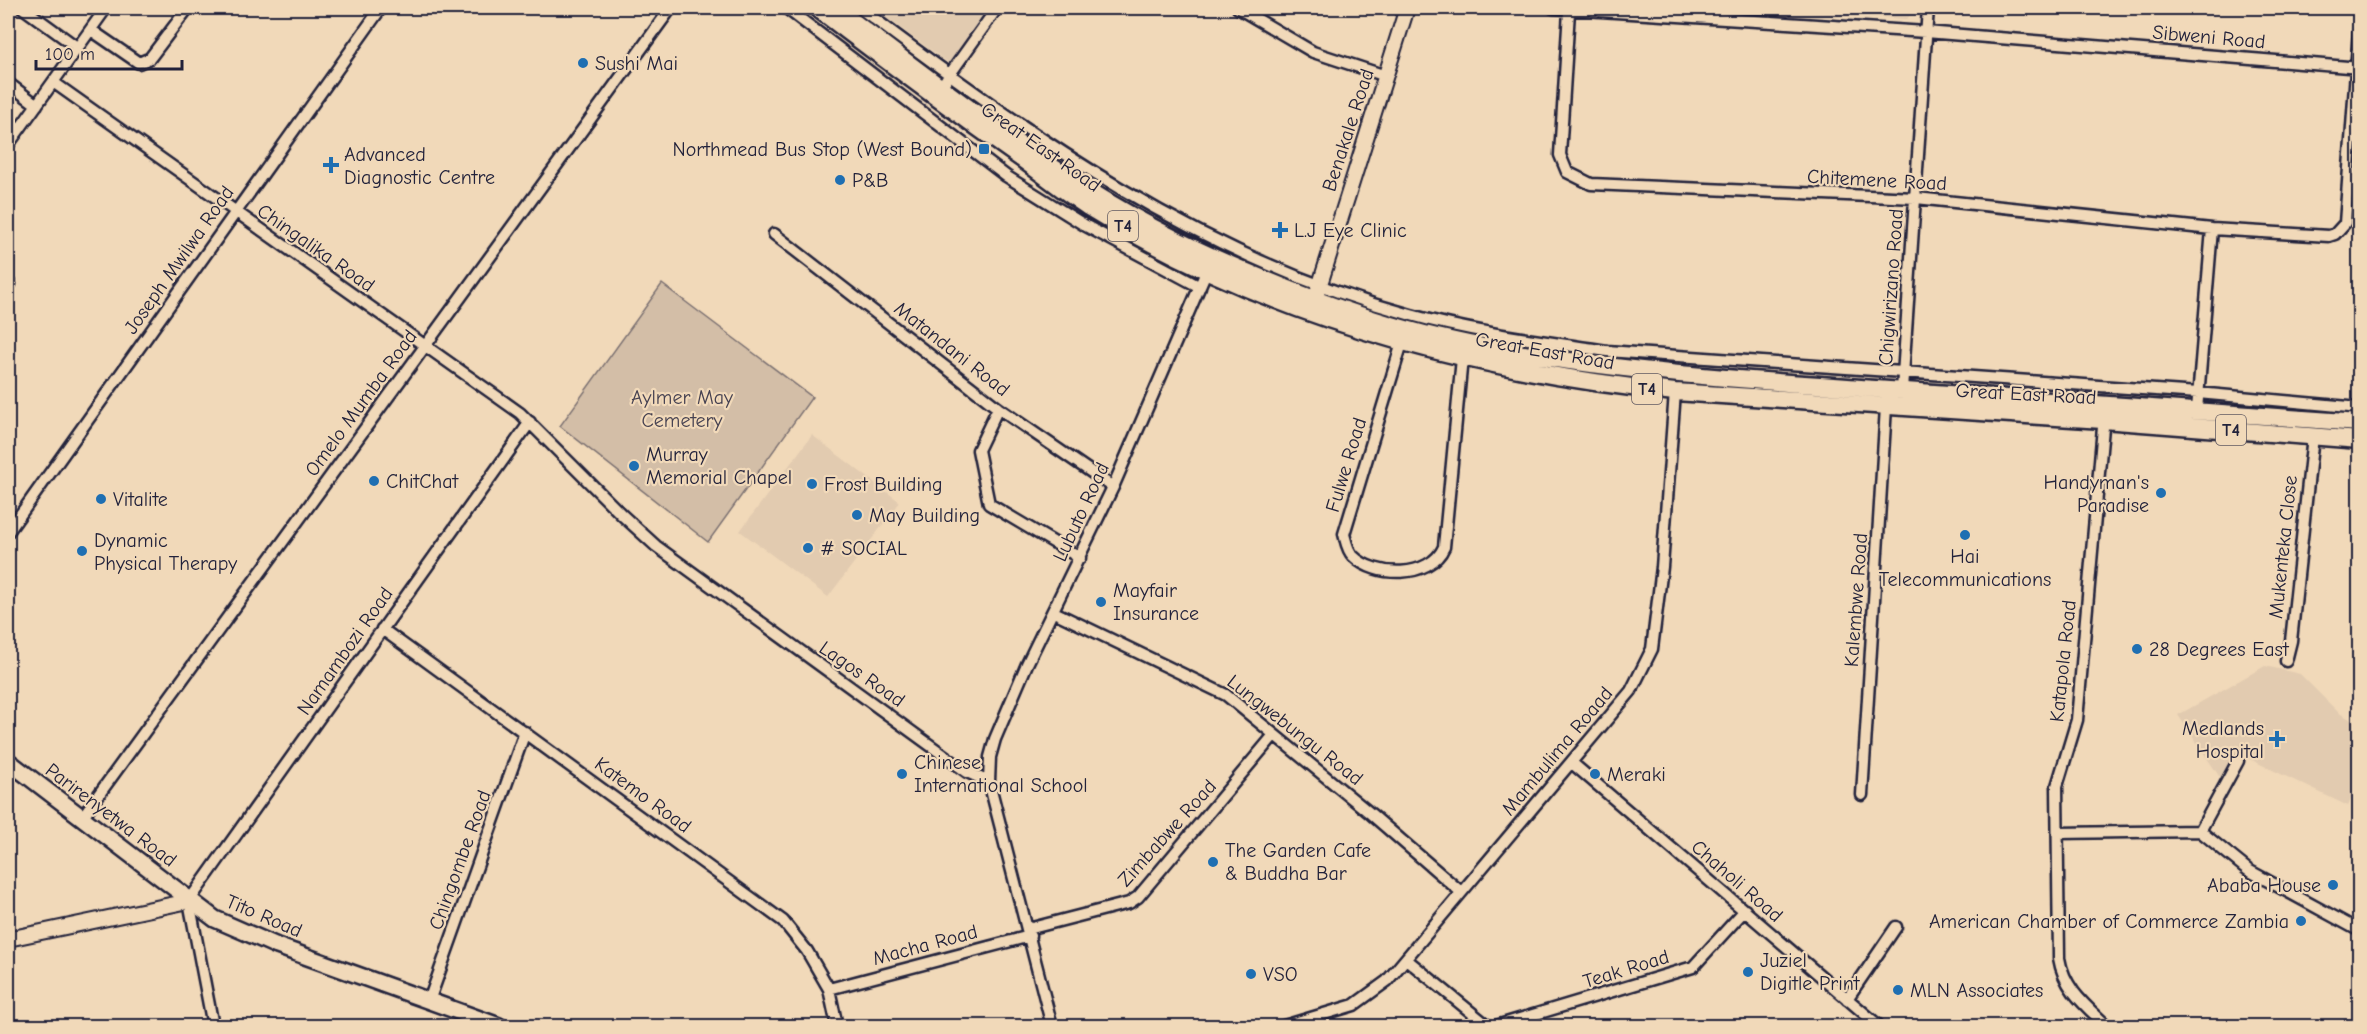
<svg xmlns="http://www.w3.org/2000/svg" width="2367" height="1034" font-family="'Comic Neue',sans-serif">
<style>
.built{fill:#e2cbb0}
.green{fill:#d3bea7;stroke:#7a7071;stroke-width:1.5}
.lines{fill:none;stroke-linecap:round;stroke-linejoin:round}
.minor-casing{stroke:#22223b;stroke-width:15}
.tertiary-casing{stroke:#22223b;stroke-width:18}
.secondary-casing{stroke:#22223b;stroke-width:20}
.primary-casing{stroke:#22223b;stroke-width:21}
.minor{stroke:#f1d9b9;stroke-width:10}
.tertiary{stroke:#f1d9b9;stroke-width:14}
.secondary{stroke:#f1d9b9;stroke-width:15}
.primary{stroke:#f1d9b9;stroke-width:16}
.poi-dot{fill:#1f6fb2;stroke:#f1d9b9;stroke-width:2}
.labels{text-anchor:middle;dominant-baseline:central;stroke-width:4.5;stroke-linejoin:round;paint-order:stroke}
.shield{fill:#f1d9b9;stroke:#605961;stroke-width:1.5}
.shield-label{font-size:18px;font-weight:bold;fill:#22223b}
.street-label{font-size:20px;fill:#22223b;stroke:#f1d9b9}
.poi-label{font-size:20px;fill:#22223b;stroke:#f1d9b9;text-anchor:start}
.park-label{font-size:20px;fill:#454151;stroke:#f1d9b9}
</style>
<rect width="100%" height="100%" fill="#f1d9b9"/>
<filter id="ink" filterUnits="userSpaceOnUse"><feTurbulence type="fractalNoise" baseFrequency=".0167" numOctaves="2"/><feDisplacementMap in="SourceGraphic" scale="12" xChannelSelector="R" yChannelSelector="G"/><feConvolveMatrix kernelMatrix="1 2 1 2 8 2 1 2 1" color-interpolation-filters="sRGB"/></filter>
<g filter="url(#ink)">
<!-- built -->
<path class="built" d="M873 8H992L950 64Z
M1738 8H1915L1907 19Z
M812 435 900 502 828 597 740 531Z
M2265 666 2300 674 2339 713 2359 724V783L2348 806 2239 754 2225 778 2219 776 2178 715Z"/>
<!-- green -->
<path class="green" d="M662 284 812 397 708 542 560 426Z"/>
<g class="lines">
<!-- minor casing -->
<g class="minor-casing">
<path id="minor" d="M23 8 78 48
M786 8 1006 176 1086 226 1200 287
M860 8C1031 137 1201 258 1411 315 1475 333 1542 341 1607 351L2198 393 2360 408
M1238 8 1313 52 1386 76
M1553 8 1926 32 2360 68
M1569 11 1560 155 1567 172 1591 184 1916 198 2212 229 2329 236 2335 234 2345 223 2360 16
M91 30 139 63 150 58 188 8
M945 81 997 8
M53 82 520 413 622 515 656 546 967 772 989 782 1052 1026
M8 83 37 105
M8 145 106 8
M774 234 998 408 1113 487
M8 282 10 284
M1402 343 1344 534C1346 541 1347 550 1353 556 1375 578 1430 579 1444 547L1462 358
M1902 390 1928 8
M998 408 978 450 989 504 1080 558
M2197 410 2212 229
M2104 416 2077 720 2057 786 2059 958C2064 989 2085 1005 2107 1026
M8 532 381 8
M1054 612 1226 695 1371 814 1461 892
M382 629 783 921 807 951 829 989 837 1026
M2286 661 2291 641 2313 436
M1572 763 1879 1026
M989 782 990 757 995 739 1027 664 1113 487 1209 265
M1862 795 1886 407
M81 819 671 8
M2200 831 2238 761
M2058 833 2200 831 2248 870 2360 931
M1028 929 1129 903 1138 897 1274 735
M1406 959 1488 1026
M829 989 1030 936
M1847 999 1896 927
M429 1001 525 732
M213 1026 189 901 530 422
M1284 1026 1354 1005 1387 981 1631 691 1652 649 1662 567 1675 392
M1496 1026 1693 967 1745 910"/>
</g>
<!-- tertiary casing -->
<g class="tertiary-casing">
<path id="tertiary" d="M1315 300 1407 8
M8 939 189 901"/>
</g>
<!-- secondary casing -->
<g class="secondary-casing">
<path id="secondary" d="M8 761 215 919 277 946 499 1026"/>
</g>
<!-- primary casing -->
<g class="primary-casing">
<path id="primary" d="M817 8C884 59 952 110 1022 159 1044 175 1065 192 1088 207 1265 316 1470 371 1675 392L2103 420 2360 440
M835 8C955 98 1077 197 1215 258 1296 294 1381 327 1469 344 1613 373 1759 381 1905 391 2057 401 2208 412 2360 423"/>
</g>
<!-- minor -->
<use href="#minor" class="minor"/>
<!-- tertiary -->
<use href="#tertiary" class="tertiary"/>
<!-- secondary -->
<use href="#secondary" class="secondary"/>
<!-- primary -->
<use href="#primary" class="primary"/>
</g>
</g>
<!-- markers -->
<g class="poi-dot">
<circle cx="583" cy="63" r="6"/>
<rect x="978" y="143" width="12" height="12" rx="3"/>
<path d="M328 156h6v6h6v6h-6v6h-6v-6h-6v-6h6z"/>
<circle cx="840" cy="180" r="6"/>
<path d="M1277 221h6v6h6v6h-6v6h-6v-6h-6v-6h6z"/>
<circle cx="634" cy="466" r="6"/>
<circle cx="374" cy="481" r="6"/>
<circle cx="812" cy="484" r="6"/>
<circle cx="2161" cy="493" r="6"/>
<circle cx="101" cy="499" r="6"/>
<circle cx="857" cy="515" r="6"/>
<circle cx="1965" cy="535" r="6"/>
<circle cx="808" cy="548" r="6"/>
<circle cx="82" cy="551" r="6"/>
<circle cx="1101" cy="602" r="6"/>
<circle cx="2137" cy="649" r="6"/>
<path d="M2274 730h6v6h6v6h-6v6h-6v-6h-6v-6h6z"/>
<circle cx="902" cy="774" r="6"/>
<circle cx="1595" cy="774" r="6"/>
<circle cx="1213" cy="862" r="6"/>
<circle cx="2333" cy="885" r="6"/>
<circle cx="2301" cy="921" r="6"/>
<circle cx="1748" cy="972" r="6"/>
<circle cx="1251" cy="974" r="6"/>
<circle cx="1898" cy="990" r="6"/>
</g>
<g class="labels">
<!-- shield labels -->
<g class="shield">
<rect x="1108" y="211" width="30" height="30" rx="4.5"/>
<rect x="1632" y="374" width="30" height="30" rx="4.5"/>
<rect x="2216" y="415" width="30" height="30" rx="4.5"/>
</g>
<g class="shield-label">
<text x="1123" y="226">T4</text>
<text x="1647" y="389">T4</text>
<text x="2231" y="430">T4</text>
</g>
<!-- street labels -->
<g class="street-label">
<text transform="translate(2209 37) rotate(5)">Sibweni Road</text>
<text transform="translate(1348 130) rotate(-72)">Benakale Road</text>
<text transform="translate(1041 147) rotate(35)">Great East Road</text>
<text transform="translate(1877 180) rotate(3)">Chitemene Road</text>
<text transform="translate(316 248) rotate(35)">Chingalika Road</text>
<text transform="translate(179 260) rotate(-55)">Joseph Mwilwa Road</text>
<text transform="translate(1891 287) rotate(-86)">Chigwirizano Road</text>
<text transform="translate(952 349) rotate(38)">Matandani Road</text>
<text transform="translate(1545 351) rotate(10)">Great East Road</text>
<text transform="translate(2026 394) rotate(3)">Great East Road</text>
<text transform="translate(361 403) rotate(-54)">Omelo Mumba Road</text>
<text transform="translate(1346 465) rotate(-73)">Fulwe Road</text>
<text transform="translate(1081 512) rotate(-65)">Lubuto Road</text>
<text transform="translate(2283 547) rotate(-84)">Mukenteka Close</text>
<text transform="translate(1856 600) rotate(-86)">Kalembwe Road</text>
<text transform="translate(345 651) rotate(-55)">Namambozi Road</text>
<text transform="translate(2063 661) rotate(-84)">Katapola Road</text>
<text transform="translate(862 674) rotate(35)">Lagos Road</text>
<text transform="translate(1295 730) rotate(38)">Lungwebungu Road</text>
<text transform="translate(1557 751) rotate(-50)">Mambulima Roaad</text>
<text transform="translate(643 795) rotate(36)">Katemo Road</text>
<text transform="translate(111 815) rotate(37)">Parirenyetwa Road</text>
<text transform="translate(1167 833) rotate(-48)">Zimbabwe Road</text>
<text transform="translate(460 860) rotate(-70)">Chingombe Road</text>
<text transform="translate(1737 881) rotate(41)">Chaholi Road</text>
<text transform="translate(264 916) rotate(23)">Tito Road</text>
<text transform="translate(925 945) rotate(-15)">Macha Road</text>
<text transform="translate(1626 969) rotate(-17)">Teak Road</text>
</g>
<!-- poi labels -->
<g class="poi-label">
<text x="595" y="63">Sushi Mai</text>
<text x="972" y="149" text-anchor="end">Northmead Bus Stop (West Bound)</text>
<text x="344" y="154">Advanced<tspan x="344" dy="23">Diagnostic Centre</tspan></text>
<text x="852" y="180">P&amp;B</text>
<text x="1294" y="230">L.J Eye Clinic</text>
<text x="646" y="454">Murray<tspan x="646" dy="23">Memorial Chapel</tspan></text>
<text x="386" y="481">ChitChat</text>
<text x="2149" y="482" text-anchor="end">Handyman's<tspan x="2149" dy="23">Paradise</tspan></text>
<text x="824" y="484">Frost Building</text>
<text x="113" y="499">Vitalite</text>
<text x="869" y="515">May Building</text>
<text x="94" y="540">Dynamic<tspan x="94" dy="23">Physical Therapy</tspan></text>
<text x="820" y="548"># SOCIAL</text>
<text x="1965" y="556" text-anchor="middle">Hai<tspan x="1965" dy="23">Telecommunications</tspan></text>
<text x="1113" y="590">Mayfair<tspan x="1113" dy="23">Insurance</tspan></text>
<text x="2149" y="649">28 Degrees East</text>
<text x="2264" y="728" text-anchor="end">Medlands<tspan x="2264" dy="23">Hospital</tspan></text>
<text x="914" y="762">Chinese<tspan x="914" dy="23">International School</tspan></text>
<text x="1607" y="774">Meraki</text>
<text x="1225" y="850">The Garden Cafe<tspan x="1225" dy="23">&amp; Buddha Bar</tspan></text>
<text x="2321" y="885" text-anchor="end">Ababa House</text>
<text x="2289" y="921" text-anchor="end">American Chamber of Commerce Zambia</text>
<text x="1760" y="960">Juziel<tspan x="1760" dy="23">Digitle Print</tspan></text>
<text x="1263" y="974">VSO</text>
<text x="1910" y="990">MLN Associates</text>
</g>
<!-- park labels -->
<g class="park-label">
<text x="682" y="397">Aylmer May<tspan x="682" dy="23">Cemetery</tspan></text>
</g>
</g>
<!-- margin -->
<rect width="2367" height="1034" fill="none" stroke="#f1d9b9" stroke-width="30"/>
<rect x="15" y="15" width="2337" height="1004" fill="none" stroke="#22223b" stroke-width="2" filter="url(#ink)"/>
<!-- scale -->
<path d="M36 60v9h146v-9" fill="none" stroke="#22223b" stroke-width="3"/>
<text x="45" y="60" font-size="18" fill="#22223b" stroke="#f1d9b9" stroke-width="4.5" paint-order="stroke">100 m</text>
</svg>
